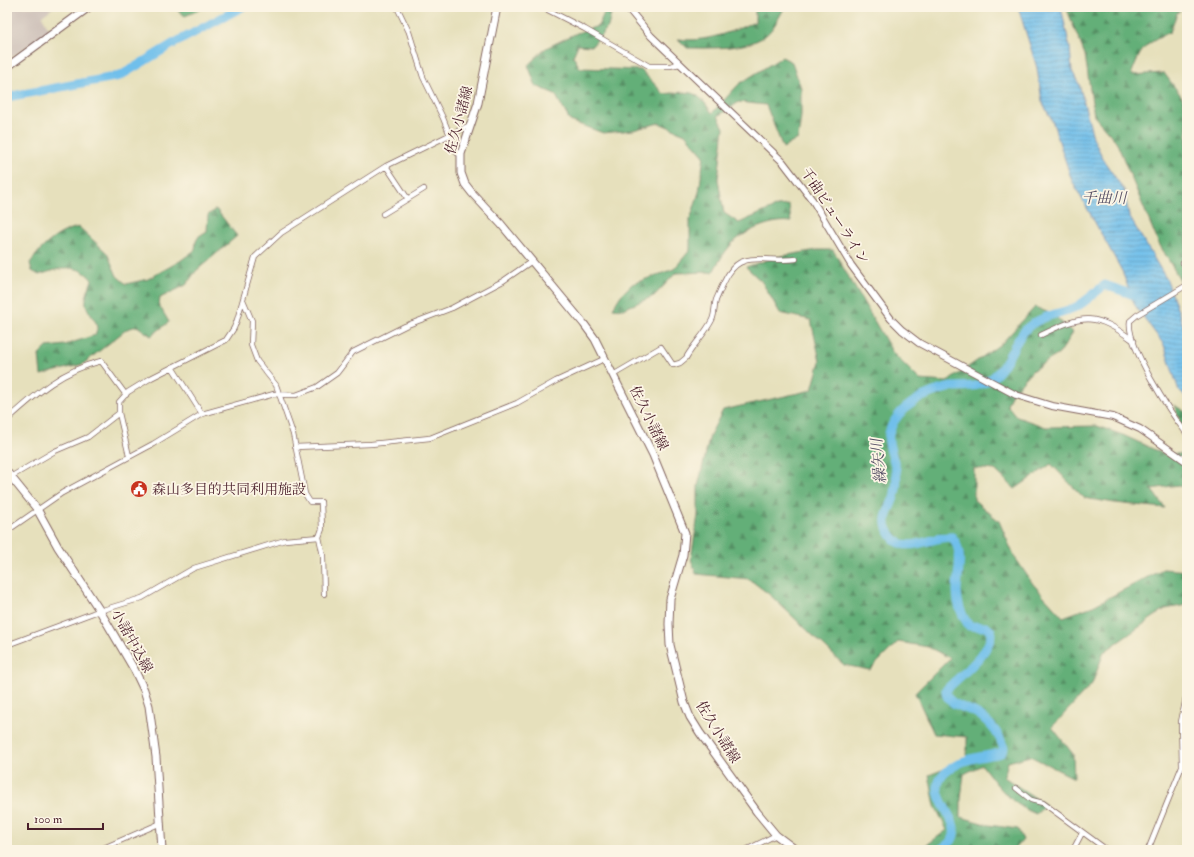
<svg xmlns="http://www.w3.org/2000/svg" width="1194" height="857" font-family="'IM FELL Double Pica','Noto Serif JP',serif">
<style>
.industrial{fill:#cec1b9}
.forest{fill:url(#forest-firs);stroke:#576752}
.water{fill:url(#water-rules);stroke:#5d6f8b}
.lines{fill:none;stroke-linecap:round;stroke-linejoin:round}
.river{stroke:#70bfeb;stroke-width:9}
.minor-casing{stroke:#81635e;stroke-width:6}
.tertiary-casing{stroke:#81635e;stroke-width:8}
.secondary-casing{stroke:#81635e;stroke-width:9}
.primary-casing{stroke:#81635e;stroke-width:9}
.minor{stroke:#fff;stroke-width:4.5}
.tertiary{stroke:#fff;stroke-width:6}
.secondary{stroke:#fff;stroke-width:7}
.primary{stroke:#fff;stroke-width:7}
.labels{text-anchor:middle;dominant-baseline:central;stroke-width:3.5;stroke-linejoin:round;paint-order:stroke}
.street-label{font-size:14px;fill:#4a1f2b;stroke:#fcf5e5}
.poi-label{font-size:14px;fill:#4a1f2b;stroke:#fcf5e5;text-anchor:start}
.water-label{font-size:15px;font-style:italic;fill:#554f65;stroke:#fcf5e5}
</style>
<defs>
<pattern id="forest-firs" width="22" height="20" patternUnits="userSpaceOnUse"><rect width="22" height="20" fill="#64af78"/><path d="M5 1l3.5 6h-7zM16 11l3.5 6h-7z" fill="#548e63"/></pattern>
<pattern id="water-rules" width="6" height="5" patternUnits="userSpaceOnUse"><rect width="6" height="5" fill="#70bfeb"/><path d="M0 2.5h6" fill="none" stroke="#5e9bbf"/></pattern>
</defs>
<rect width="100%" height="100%" fill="#fcf5e5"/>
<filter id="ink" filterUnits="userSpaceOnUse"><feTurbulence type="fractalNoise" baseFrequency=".025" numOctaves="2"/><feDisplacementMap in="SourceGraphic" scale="8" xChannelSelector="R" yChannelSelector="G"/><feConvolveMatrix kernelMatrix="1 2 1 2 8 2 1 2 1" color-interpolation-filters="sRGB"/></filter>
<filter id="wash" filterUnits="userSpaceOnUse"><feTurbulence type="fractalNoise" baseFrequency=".012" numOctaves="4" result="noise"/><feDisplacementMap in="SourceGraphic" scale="16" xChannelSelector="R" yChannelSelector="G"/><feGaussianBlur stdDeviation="0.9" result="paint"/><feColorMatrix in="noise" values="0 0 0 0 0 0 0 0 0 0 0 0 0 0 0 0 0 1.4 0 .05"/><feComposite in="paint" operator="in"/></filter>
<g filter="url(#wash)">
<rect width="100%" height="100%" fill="#e6e0bc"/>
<!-- industrial -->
<path class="industrial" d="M7 7H54L42 16 50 31 7 60Z"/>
<!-- forest -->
<path class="forest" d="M173 7H206L185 16Z
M604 7H616L612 10 608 27 592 46 578 45 573 56 580 68 641 70 664 94C692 91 696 89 712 113L739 84 782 57 792 62 801 88V116L798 139 783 148 766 105 739 102 718 116 724 128 718 179 724 213 739 223 777 206 789 205 791 222C772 219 743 231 730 246 723 254 718 263 713 272L676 273 654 296 623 309 613 308 621 295 632 284 674 269 690 250V220L699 192 704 156 685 134 659 123 633 130 603 133 570 121 555 94 536 86 528 65 546 48 577 33 598 26 606 9Z
M755 7H785C780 15 774 29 766 35 748 50 709 48 687 48L678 39C705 43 730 32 755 22Z
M1066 7H1187L1177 13 1170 32C1143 46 1142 46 1131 75L1164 73 1182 97 1187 113V154L1185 159 1187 166V292L1158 242 1116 141 1094 116 1085 55Z
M216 209 237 236 196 271 186 285 160 298 159 305 169 322 151 336 137 326 127 329 83 364 41 375 39 355 47 347 65 345 95 335 98 326C84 303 82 306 92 280 77 261 58 269 39 275L32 271 30 263C42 246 58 231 79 227L107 253 117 276 126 284 148 279 180 261 195 250 196 241 199 236 207 231 208 215Z
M817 250H833L893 353 920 380 947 382 1002 343 1035 307 1054 315 1073 333 1059 354 1033 370 1012 393 1007 405 1017 417 1046 427 1097 426 1123 435 1166 455 1187 453V489L1179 485 1151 489 1165 508 1115 503 1084 498 1051 464 1015 489 995 470 974 468V500L999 521 1014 556 1033 584 1063 617 1093 606 1163 569 1187 571V605L1165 609 1104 652 1092 684 1052 727 1073 754 1074 778 1030 756 1008 762 1004 777 1046 805 1036 814C1012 805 997 786 982 765L964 774 961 799V817L989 825 1018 829 1023 840 1014 850H920L947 830 935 806 929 775 967 760V737L934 734 915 693 950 658 928 647 898 642 870 670 844 665 770 595 749 579 696 574 691 559 698 515V486L710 435 723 410 812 390 820 361 811 320 780 313 762 282 746 267 776 257Z
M1174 405 1187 413V441Z"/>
<!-- water -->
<path class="water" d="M1018 7H1061L1070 48 1072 71 1079 84 1093 137 1104 161 1124 190 1129 216 1167 280 1187 336V399L1179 391 1164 345 1134 304 1122 271 1072 181 1053 123 1042 101 1037 68Z"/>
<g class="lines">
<!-- river -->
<path class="river" d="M7 97 120 76 171 45 242 7
M940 850C944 847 949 844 952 840 967 816 906 788 962 762 974 757 988 756 1001 753L1004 748C1000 736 992 725 982 717 972 707 945 707 946 690 959 676 993 652 991 631L986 627 969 626C962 616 957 604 957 591 957 572 965 553 952 537 933 535 905 557 891 535 888 531 885 524 886 518 888 509 894 501 895 493 897 486 897 478 896 471 895 459 885 442 890 430 899 405 927 392 952 387 961 386 976 388 984 383 1008 371 1010 346 1026 329 1039 316 1060 314 1076 307 1086 302 1095 292 1105 285L1134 295 1139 299"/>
</g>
</g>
<g filter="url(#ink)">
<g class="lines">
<!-- minor casing -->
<g class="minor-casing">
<path id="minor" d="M397 7 409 32 423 77 443 118 457 153 461 154
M542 7 585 29 649 66H670L680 64
M386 166 408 199
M383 214 424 189
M1183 263 1187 265
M1187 285 1137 315 1130 321C1126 345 1171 414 1187 434
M243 300 252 321 251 345 257 361 276 385 293 434 305 494 310 502H321L322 529 319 537 323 556 324 594
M1041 335C1084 314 1095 312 1134 341
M172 367 202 414
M613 375 661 347 673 365 680 363 686 358C693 345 705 334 712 320 715 314 714 306 716 300 722 287 729 265 744 261 759 256 779 262 796 259
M7 420C37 393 61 371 101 361L126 395
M295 447 371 444 430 438 517 403 556 381 604 359
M129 456 119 413V402L128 392 151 378 226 340 234 328 237 320 255 257 281 233 386 166 470 125
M7 479 55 451 88 437 119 413
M7 531 62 493 153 444 202 414 267 396 274 394 296 395 317 387 337 373 353 352 405 326 452 308 503 281 532 261
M7 645 93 613 142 598 194 568 285 540 319 537
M1016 788 1031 800 1043 803 1107 850
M99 850 161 823
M746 850 776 835
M1073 850 1082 833
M1148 850 1182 766 1181 722 1187 692"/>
</g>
<!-- tertiary casing -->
<g class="tertiary-casing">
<path id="tertiary" d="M627 7 651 36 783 162 813 201 851 265 891 319 902 330 919 343 1016 395 1052 406 1113 417 1140 429 1187 462"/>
</g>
<!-- secondary casing -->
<g class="secondary-casing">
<path id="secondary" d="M7 67 89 7
M7 472 37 509 58 547 100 611 135 671 144 690 149 706 156 757 162 850"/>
</g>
<!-- primary casing -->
<g class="primary-casing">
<path id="primary" d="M497 7 478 103 461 154V173L465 184 472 193 501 224 584 324 595 339 653 455 685 533 683 555 670 599 669 624 670 645 684 702 690 717 700 733 757 812 776 835 796 850"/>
</g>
<!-- minor -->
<use href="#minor" class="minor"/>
<!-- tertiary -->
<use href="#tertiary" class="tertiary"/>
<!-- secondary -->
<use href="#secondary" class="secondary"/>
<!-- primary -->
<use href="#primary" class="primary"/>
</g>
</g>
<!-- icons -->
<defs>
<g id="civic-disc" transform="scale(0.9)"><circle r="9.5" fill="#c8321e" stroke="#fcf5e5"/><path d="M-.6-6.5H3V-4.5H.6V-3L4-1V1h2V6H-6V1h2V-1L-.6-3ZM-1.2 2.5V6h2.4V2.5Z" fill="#fff"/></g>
</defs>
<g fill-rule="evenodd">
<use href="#civic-disc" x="139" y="489"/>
</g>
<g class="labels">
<!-- street labels -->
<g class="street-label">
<text transform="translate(459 120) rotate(-75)">佐久小諸線</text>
<text transform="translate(835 216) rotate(57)">千曲ビューライン</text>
<text transform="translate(649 418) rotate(64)">佐久小諸線</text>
<text transform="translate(132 641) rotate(61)">小諸中込線</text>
<text transform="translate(718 732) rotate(58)">佐久小諸線</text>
</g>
<!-- poi labels -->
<g class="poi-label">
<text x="152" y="489">森山多目的共同利用施設</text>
</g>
<!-- water labels -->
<g class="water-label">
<text x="1104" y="198">千曲川</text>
<text transform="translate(879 461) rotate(-95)">繰矢川</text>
</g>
</g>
<!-- margin -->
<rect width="1194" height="857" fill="none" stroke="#fcf5e5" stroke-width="24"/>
<!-- scale -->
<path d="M28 823v6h75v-6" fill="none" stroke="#4a1f2b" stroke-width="2"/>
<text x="34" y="823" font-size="12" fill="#4a1f2b" stroke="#fcf5e5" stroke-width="3" paint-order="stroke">100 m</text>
</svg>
